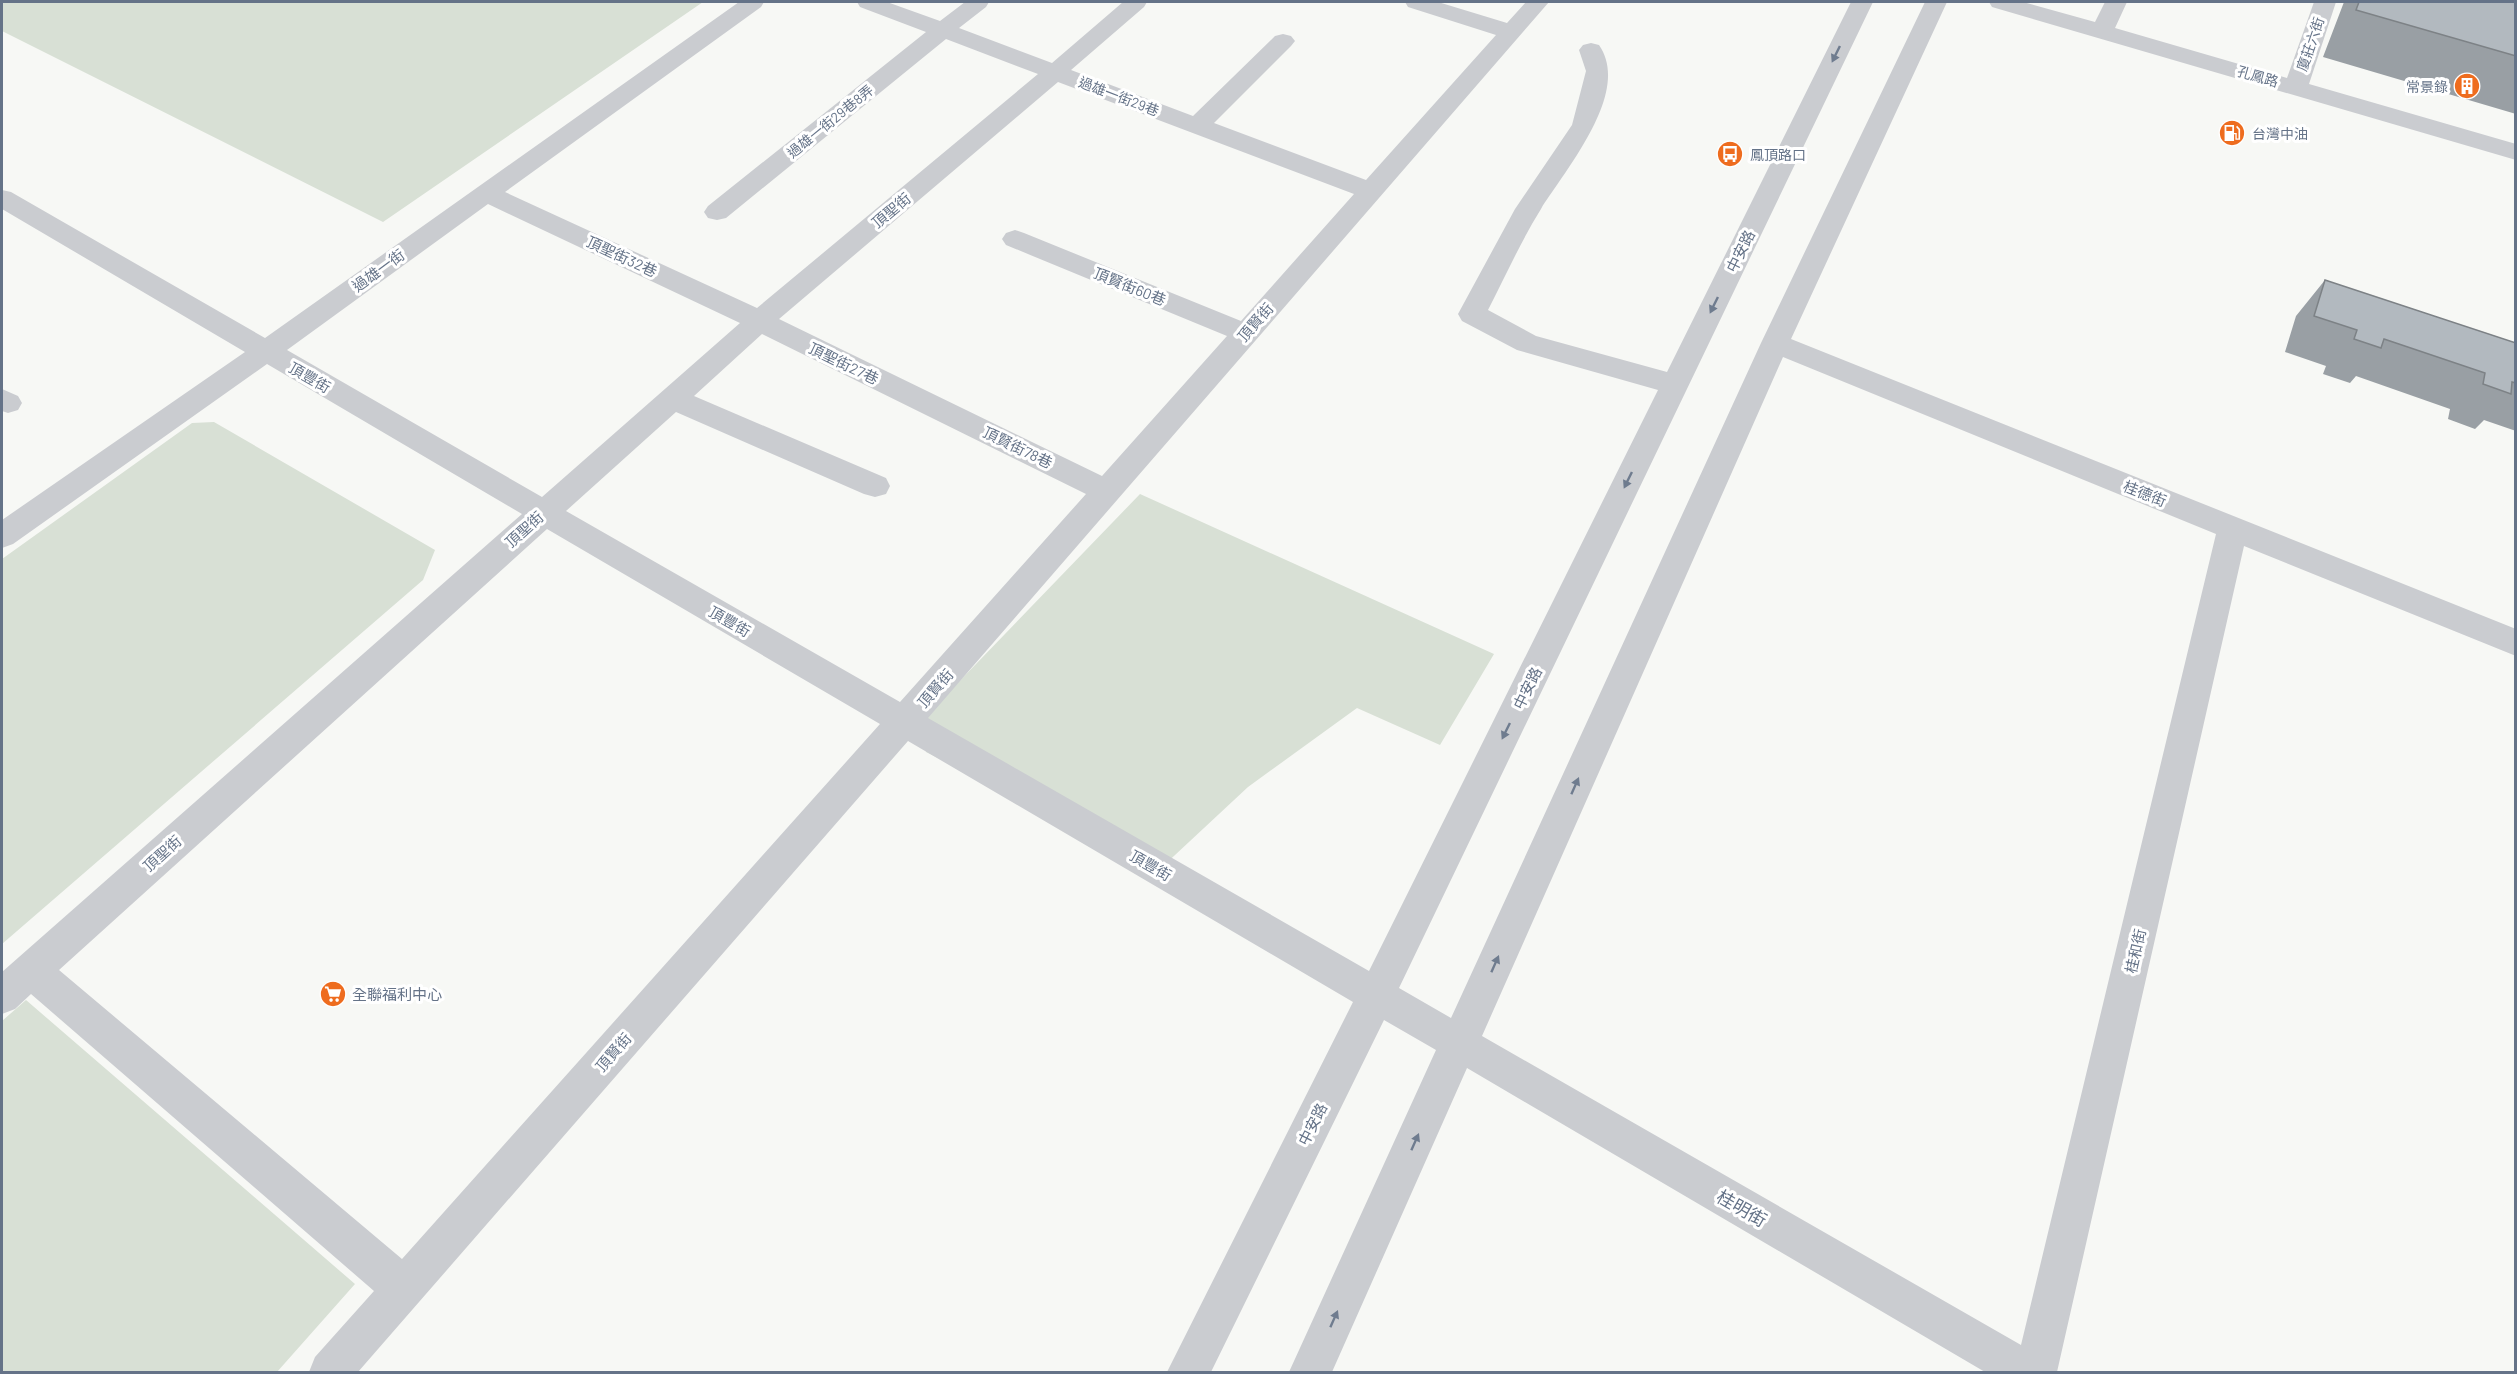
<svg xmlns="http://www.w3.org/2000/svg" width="2517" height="1374" font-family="Barlow,'Noto Sans TC',sans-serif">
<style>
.green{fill:#d8e0d5}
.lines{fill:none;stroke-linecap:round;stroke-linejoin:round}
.minor{fill:#caccd0;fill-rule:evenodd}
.wall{fill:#999fa4}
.building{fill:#b2b9bf;stroke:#7d8286;stroke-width:1.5}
.oneway{fill:#6f7c8f}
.labels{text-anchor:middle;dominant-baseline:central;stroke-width:6;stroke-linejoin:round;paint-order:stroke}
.far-street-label{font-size:14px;fill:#657388;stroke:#fff}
.far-poi-label{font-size:14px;fill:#657388;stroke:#fff;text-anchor:start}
.street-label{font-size:15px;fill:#657388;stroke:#fff}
.poi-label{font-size:15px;fill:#657388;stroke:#fff;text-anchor:start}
.near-street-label{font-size:18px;fill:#657388;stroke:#fff}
</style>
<rect width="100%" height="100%" fill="#f7f8f5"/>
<!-- green -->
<path class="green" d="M2 2H703L383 222 2 31Z
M214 422 435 550 423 580 2 944V559L192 423Z
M1140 494 1494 654 1440 745 1357 708 1248 787 1160 869 926 752 920 722Z
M26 1000 355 1284 277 1372H2V1021Z"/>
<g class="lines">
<!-- minor -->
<path class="minor" d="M739 2H764L761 7 505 192 757 308 1038 74 946 39 726 218 717 220 708 218 704 212 708 206 926 32 860 7 857 2H887L940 21 965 2H989L986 7 959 28 1052 63 1123 2H1147L1144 7 1071 70 1193 116 1275 36 1283 34 1291 36 1295 41 1291 46 1214 123 1366 180 1496 35 1408 7 1405 2H1438L1507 23 1526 2H1549L928 718 1369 971 1658 390 1517 350 1462 321 1458 314 1515 209 1572 125 1586 71 1579 50 1583 45 1591 43 1599 45C1632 92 1566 169 1541 209 1521 241 1505 277 1488 310L1536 336 1667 372 1851 2H1873L1399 988 1451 1018 1761 343 1925 2H1947L1791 339 2516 629V656L2244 546 2057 1372H1985L1467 1068 1332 1372H1289L1436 1050 1384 1020 1211 1372H1167L1353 1002 908 741 358 1372H309L315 1357 374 1291 31 994 15 1009 2 1014V972L522 514 267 364 13 544 2 548V520L245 352 2 209V190L11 192 265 338ZM1058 82 1354 194 1241 321 1024 233 1015 230 1006 233 1002 239 1006 245 1227 336 1102 476 779 319ZM488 204 740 323 542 497 287 350ZM762 334 1086 494 900 702 566 511 676 412 864 494 875 497 886 494 890 486 886 478 694 396ZM1783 357 2216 534 2021 1345 1482 1036ZM547 529 880 724 402 1259 59 970Z
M1989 2H2023L2095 22 2105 2H2127L2115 28 2287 78 2314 2H2336L2309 84 2516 144V160L1992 7Z
M2 389 18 396 22 403 18 410 8 413 2 411Z"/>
</g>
<!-- wall -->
<path class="wall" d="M2344 2H2516V114L2323 57Z
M2325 280 2516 343V431L2484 420 2475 429 2448 419 2450 409 2356 376 2350 383 2323 374 2326 366 2285 352 2296 316Z"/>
<!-- building -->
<path class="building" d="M2359 2H2516V56L2356 10Z
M2325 280 2516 343V383L2512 382 2511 394 2483 384 2485 373 2384 339 2381 348 2354 339 2357 330 2314 316Z"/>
<!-- one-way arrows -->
<defs><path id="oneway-solid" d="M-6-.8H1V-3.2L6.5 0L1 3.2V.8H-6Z" transform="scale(1.5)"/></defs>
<g class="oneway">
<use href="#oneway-solid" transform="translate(1836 54) rotate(116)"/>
<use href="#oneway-solid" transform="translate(1714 305) rotate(116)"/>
<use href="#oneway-solid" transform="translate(1628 480) rotate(116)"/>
<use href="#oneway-solid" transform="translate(1506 731) rotate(116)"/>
<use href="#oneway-solid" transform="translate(1575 786) rotate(-66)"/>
<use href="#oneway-solid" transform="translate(1495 964) rotate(-66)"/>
<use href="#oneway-solid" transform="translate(1415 1142) rotate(-66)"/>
<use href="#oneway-solid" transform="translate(1334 1319) rotate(-66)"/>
</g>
<!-- icons -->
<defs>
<g id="building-disc" transform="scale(1.35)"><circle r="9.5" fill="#ee6c1e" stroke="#fff"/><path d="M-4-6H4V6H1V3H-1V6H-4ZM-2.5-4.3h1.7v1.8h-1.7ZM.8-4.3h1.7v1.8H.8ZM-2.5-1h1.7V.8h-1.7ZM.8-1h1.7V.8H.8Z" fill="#fff"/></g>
<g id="fuel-disc" transform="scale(1.35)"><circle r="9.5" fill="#ee6c1e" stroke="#fff"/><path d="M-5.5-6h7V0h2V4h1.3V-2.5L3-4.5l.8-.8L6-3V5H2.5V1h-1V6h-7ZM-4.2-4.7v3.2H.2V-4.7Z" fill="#fff"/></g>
<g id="bus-disc" transform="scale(1.35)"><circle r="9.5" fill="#ee6c1e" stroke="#fff"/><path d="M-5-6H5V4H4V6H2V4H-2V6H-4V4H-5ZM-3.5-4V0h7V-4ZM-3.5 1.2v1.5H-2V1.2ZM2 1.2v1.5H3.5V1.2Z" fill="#fff"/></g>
<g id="supermarket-disc" transform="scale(1.35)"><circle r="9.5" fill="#ee6c1e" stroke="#fff"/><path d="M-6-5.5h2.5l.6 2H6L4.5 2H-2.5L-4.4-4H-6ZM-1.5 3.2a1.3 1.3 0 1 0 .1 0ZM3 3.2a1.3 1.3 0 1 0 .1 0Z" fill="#fff"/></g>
</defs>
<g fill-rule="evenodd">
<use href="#building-disc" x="2467" y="86"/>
<use href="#fuel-disc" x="2232" y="133"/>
<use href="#bus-disc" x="1730" y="154"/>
<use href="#supermarket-disc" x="333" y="994"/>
</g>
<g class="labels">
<!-- far-street labels -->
<g class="far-street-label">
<text transform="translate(2310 44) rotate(-71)">廈莊六街</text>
<text transform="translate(2258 76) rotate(16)">孔鳳路</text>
<text transform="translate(1119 96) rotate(21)">過雄一街29巷</text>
<text transform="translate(830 121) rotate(-39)">過雄一街29巷8弄</text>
</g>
<!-- far-poi labels -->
<g class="far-poi-label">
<text x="2448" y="86" text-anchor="end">常景錄</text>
<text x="2252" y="133">台灣中油</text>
<text x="1750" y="154">鳳頂路口</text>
</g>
<!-- street labels -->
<g class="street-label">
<text transform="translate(891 210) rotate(-40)">頂聖街</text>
<text transform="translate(1740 251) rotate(-64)">中安路</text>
<text transform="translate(622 256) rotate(25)">頂聖街32巷</text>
<text transform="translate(378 270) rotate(-36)">過雄一街</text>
<text transform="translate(1130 286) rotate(22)">頂賢街60巷</text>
<text transform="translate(1255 322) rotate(-49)">頂賢街</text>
<text transform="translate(844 363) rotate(26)">頂聖街27巷</text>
<text transform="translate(310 377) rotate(30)">頂豐街</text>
<text transform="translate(1018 447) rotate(26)">頂賢街78巷</text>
<text transform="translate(2145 493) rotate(22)">桂德街</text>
<text transform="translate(524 529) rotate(-42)">頂聖街</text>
<text transform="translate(730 621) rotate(30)">頂豐街</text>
<text transform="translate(935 688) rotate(-49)">頂賢街</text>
<text transform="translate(1527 688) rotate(-64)">中安路</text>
<text transform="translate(162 853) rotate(-42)">頂聖街</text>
<text transform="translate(1151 865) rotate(30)">頂豐街</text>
<text transform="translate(2135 951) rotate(-77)">桂和街</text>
<text transform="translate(613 1052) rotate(-49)">頂賢街</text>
<text transform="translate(1312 1124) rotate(-63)">中安路</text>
</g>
<!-- poi labels -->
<g class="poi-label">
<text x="352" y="994">全聯福利中心</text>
</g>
<!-- near-street labels -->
<g class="near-street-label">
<text transform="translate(1742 1208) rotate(30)">桂明街</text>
</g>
</g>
<!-- border -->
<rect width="2517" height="1374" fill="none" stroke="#657388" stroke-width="6"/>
</svg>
